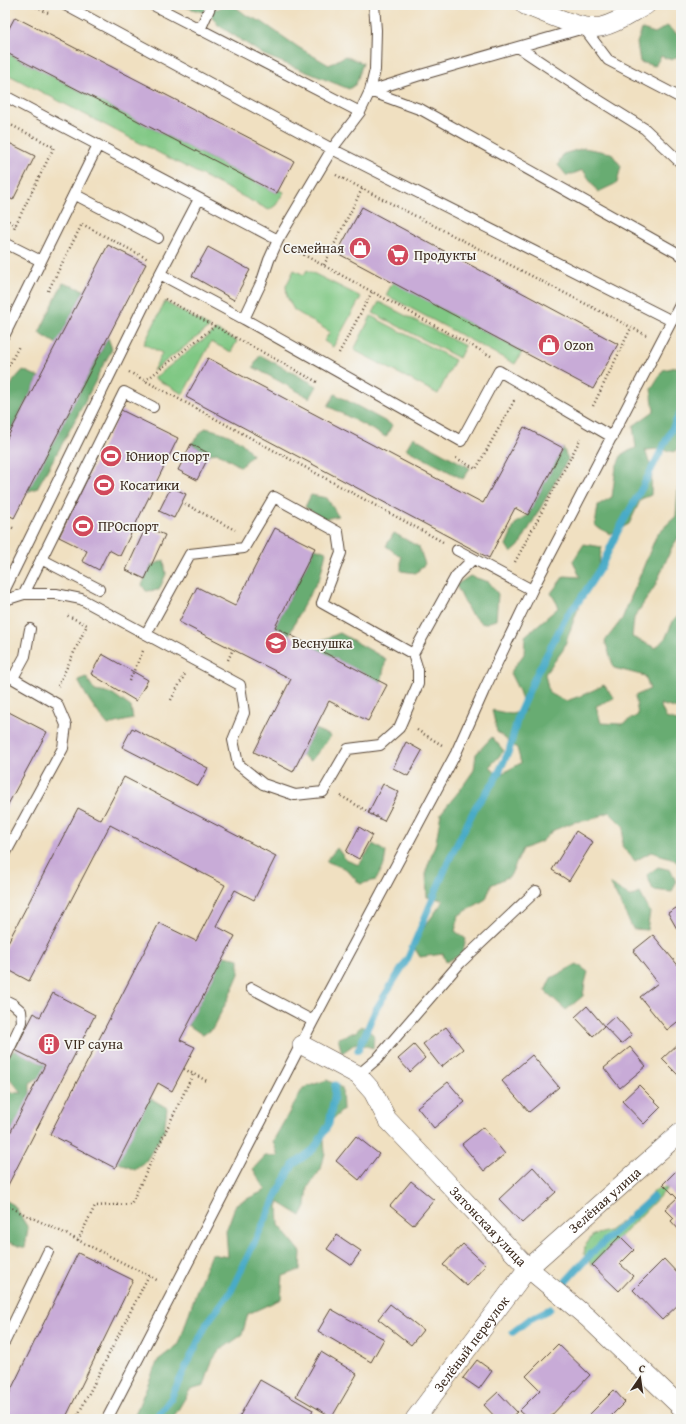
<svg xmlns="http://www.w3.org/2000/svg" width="686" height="1424" font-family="'Gentium Book Plus',serif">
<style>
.green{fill:#80c884;stroke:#5e7951}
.forest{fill:#68ac72;stroke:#526b48}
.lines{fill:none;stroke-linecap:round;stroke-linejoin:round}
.stream{stroke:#48abc8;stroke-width:7}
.building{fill:#c8abd7}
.service-casing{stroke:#564536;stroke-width:12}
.minor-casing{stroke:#564536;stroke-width:20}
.path{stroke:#564536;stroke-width:2.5;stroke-dasharray:1 3;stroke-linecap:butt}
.service{stroke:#fff;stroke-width:10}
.minor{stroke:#fff;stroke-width:19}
.labels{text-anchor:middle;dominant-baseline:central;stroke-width:3.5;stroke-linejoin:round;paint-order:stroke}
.poi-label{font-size:14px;fill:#3b2a1e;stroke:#f6f6f2;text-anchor:start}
.street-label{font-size:14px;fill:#3b2a1e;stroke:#f6f6f2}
</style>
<rect width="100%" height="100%" fill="#f6f6f2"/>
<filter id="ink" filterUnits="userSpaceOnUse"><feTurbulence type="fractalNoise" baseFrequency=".025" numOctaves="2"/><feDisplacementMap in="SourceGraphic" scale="8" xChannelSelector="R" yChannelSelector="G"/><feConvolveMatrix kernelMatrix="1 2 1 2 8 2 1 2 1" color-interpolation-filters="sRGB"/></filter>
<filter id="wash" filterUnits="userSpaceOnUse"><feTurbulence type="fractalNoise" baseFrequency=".012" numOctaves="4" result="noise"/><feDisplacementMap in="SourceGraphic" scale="16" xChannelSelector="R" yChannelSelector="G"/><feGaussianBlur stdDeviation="0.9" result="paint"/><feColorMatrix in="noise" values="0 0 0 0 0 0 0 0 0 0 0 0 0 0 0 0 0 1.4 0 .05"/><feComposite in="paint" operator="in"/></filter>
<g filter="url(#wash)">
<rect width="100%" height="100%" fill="#f0e0c1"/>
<!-- green -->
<path class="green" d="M5 52 277 193 279 190 284 192 276 205 269 210 5 73Z
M294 270 304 275 307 270 361 297 333 347 324 341 330 332 294 310 287 297 286 286Z
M393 282 522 352 515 364 386 295Z
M165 302 210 327 153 371 162 353 144 344Z
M379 302 465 346 459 358 373 313Z
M371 316 455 360 438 394 354 350Z
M216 330 237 341 231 352 211 342 183 394 154 378Z
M668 1188 592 1265 584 1254 585 1246 593 1235 609 1231 627 1217 657 1189Z"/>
<!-- forest -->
<path class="forest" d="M180 5H208L207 7 218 9 223 5H233L246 15 262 22 298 47 329 65 345 56 363 63 356 84 349 89 264 55 218 25 211 15Z
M667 26 681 37V54L672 60 661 56 655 66 640 62 637 43 642 29 655 33Z
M584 148 611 153 621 166 617 183 598 192 583 170 567 176 558 165 563 154Z
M63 283 84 290 57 344 39 333Z
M108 338 112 349C107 360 99 370 95 382L66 437 37 488 27 492Z
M260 355 317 386 310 398 253 367Z
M681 366V443L675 452 659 449 645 450 652 471 651 495 641 499 629 524 610 534 595 526 598 505 612 497 616 467 622 454 636 448 633 426 654 411 651 389 663 370Z
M23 370 39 377 10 432 5 427V397L14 380Z
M335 394 392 425 386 437 328 406Z
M205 428C224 432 242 438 252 455L241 467 218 453 210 454 191 444Z
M413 437 470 468 463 479 406 449Z
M563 448 568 459 519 546 511 553 506 545 515 524 528 515Z
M681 483V534L672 547 655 586 634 618 632 637 656 648 666 637 674 619 681 614V710L660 704 666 718 681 722V865L671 858 651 852 635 861 622 846 624 827 609 812 590 820 574 822 554 830 541 842 523 849 510 876 491 885 486 899 459 915 455 931 466 939 462 954 446 962 443 954 420 957 412 944 444 900 427 897 426 871 436 842 441 813 460 790 474 770 476 754 492 737 504 751 490 766 497 776 521 763 517 748 497 732 492 710 511 714 525 711 519 691 510 673 524 654 525 636 559 607 551 593 564 576 580 577 573 561 584 544 602 547 597 572 579 606 563 650 545 674 549 693 566 701 583 695 604 685 614 698 596 706 601 723 622 724 638 715 635 696 650 689 645 676 614 668 605 641 622 619 657 534 676 516 678 487Z
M311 495 327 498 338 516 324 519 305 507Z
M394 533 419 547 425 564 416 573 401 571V557L386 546Z
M315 548 326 552 320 577 304 604 289 635 275 627Z
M164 560 166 574 159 590 146 591 142 585 151 566Z
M470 576 489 582 498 594 496 620 483 624 470 613 456 585Z
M340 633 386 659 381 682 309 645Z
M86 677 95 691 113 694 131 707 133 719 108 725C96 711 86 697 78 680Z
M315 729 331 736 311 761 301 755Z
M373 844 386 852 384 865 376 880 360 884 346 869 326 861 337 848 346 860 359 865Z
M658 867 671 870 676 882 672 892 653 890 647 875Z
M610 883 630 897 640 893 650 912 647 930 633 929Z
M224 956 239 959V974L228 999 213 1028 203 1035 188 1025Z
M577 964 588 972 585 983 583 996 566 1010 545 991 551 978Z
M362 1026 374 1035 373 1048 356 1043 342 1053 338 1038 355 1032Z
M15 1050 45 1065 41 1076 30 1083V1096L8 1137 5 1136V1112L7 1101H5V1092L22 1093 5 1073 6 1056Z
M327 1080 342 1088 343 1110 323 1128 325 1153 321 1169 308 1187 306 1206 301 1216 278 1202 279 1225 301 1252 300 1270 283 1276 281 1299 248 1314 242 1335 219 1351 212 1361 204 1386 190 1390 173 1418 133 1419 158 1360 179 1344 196 1292 211 1254 228 1257 226 1231 236 1204 266 1190 253 1169 265 1156H278L273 1141 303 1088Z
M150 1098 167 1108 164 1131 146 1161 135 1170 117 1162Z
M5 1200 14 1205 28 1228 25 1248 5 1241Z"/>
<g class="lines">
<!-- stream -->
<path class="stream" d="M358 1050 376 1009 407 960 449 860 476 806 495 780 509 751 519 713 536 675 567 615 579 601 601 567 618 531 643 486 681 411
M566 1281 592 1253 653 1197
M513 1332 530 1319 550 1309
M158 1419V1416L171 1398 207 1323 231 1291 279 1191 293 1165 314 1149 329 1124 334 1097 335 1085"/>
</g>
<g id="blocks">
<!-- building -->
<path class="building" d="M15 17 294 161 277 193 5 52V36Z
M5 141 35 156 13 200 5 196Z
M362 207 618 344 593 389 337 253Z
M108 245 146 264 14 518 5 513V442Z
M208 247 250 270 234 300 192 276Z
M208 358 483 503 524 427 563 448 528 515 515 508 489 558 186 397Z
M121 410 178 438 120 556 109 550 99 570 82 561 87 551 59 537Z
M191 444 210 454 197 480 178 470Z
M171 487 186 494 174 518 159 511Z
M146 527 165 535 145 579 126 570Z
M275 528 315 548 275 627 387 685 368 721 329 701 293 772 254 752 291 679 179 622 197 587 235 606Z
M102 654 148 680 136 701 91 674Z
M5 710 47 732 5 810Z
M132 728 208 768 198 786 122 747Z
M406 742 422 751 408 776 393 768Z
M124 777 276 856 254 900 235 890 216 926 235 936 180 1040 195 1047 172 1091 158 1083 115 1168 50 1134 159 923 196 941 225 885 110 825 29 981 5 968V948L78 808 101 820Z
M383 784 399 792 384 821 368 813Z
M359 827 372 835 359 859 346 852Z
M576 831 593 842 569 881 552 870Z
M681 905V936L668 913Z
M653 935 681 969V1019L667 1030 640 997 658 983 633 951Z
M53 993 95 1015 5 1191V1136L8 1137 45 1065 15 1050 34 1013 40 1017Z
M587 1006 604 1026 615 1016 632 1035 621 1044 604 1026 593 1036 575 1017Z
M446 1027 463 1049 441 1067 423 1044Z
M681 1041V1078L662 1059Z
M414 1045 425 1058 410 1072 398 1059Z
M630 1047 646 1066 620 1088 604 1068Z
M532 1055 559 1087 529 1112 502 1081Z
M448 1082 465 1102 434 1128 417 1107Z
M639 1085 661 1107 644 1124 622 1101Z
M483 1127 505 1154 484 1171 462 1144Z
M356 1136 379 1154 359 1180 336 1161Z
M533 1167 556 1192 522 1223 499 1199Z
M676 1171 681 1176V1232L671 1221 674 1218 665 1209 677 1198 663 1184Z
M411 1181 434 1200 413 1225 390 1206Z
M337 1235 361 1251 351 1265 327 1249Z
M620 1236 634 1250 620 1264 633 1276 619 1291 592 1265Z
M463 1244 486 1265 467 1286 443 1265Z
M78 1253 133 1280 65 1419H5V1402Z
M664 1259 681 1277V1302L662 1320 633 1290Z
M390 1304 423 1330 411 1345 378 1319Z
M331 1309 384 1339 371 1362 318 1331Z
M558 1344 590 1375 548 1419H528L519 1411 540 1390 526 1376Z
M321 1352 357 1374 332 1417 296 1396Z
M477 1360 492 1371 479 1389 463 1378Z
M260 1380 313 1410 308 1419H238Z
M614 1390 625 1402 608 1419H591L588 1416Z
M498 1392 517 1412 509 1419H497L484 1405Z"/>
</g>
</g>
<g filter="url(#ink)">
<use href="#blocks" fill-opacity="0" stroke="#564536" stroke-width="1"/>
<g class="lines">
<!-- service casing -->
<g class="service-casing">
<path id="service" d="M65 5 332 149 672 321
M153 5 360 112
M374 5 376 30 375 70 370 91 360 112 332 149 278 240 269 260 262 281 244 319 461 441 499 371 612 437
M200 30 211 5
M518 47 584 91 645 129 681 163
M370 91 422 110 681 255
M370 91 417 76 584 28 608 60 681 98
M5 96 278 240
M74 194 158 238
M5 243 41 261
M160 274 244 319
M5 334 98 145
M457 550 532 590
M41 559 99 589
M5 589 151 291 199 199
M24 594 124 392 153 407
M5 600 24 594H56L81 599 240 685 244 713 233 740 238 764 263 784 295 795 323 792 348 749 380 745 399 728 418 684V670L413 654 322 603 341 553 338 532 274 497 244 548 190 554 146 634
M413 654 456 576 473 559
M5 674 57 704 66 725 63 748 5 854
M13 678 25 656 30 629
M251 988 313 1021
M5 1000 13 1004 21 1011 22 1022 5 1058
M358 1075 377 1059 460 963 536 891
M5 1341 48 1252
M107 1419 313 1021 456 753 485 688 532 590 681 303"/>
</g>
<!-- minor casing -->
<g class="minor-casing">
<g id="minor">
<path d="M525 5C544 12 581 31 601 27 618 23 631 13 646 5"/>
<path id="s1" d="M302 1045 358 1075 373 1092 387 1119 528 1268 588 1318 681 1407"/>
<path id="s2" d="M415 1419 528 1268 681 1132"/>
</g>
</g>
<!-- path -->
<path class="path" d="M33 5 50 14
M5 122 54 147 14 228
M336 175 646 335
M5 219 16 225
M82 224 148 259
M293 249 491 356
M324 265 362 189
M48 291 82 224
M165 299 319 383
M339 353 372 292
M129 372 443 542
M5 373 19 346
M145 381 215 326
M593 406 631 328
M456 458 476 469 514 401 516 402
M185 504 235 530
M5 524 15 529
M515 562 581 438
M228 660 233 649
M129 681 143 651
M58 686 87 625 66 615
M171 700 185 674
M417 730 442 745
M341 796 382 820
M184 1069 207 1081
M5 1205 58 1230 159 1281
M78 1240 95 1206 131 1204 193 1074
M76 1419 149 1275"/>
<!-- service -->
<use href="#service" class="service"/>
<!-- minor -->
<use href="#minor" class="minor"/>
</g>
</g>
<!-- icons -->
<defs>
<g id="shop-disc" transform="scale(1.15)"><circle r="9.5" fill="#d1495b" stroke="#f6f6f2"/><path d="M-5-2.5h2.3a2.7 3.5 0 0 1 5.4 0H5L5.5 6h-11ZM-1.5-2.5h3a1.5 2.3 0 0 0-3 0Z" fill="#fff"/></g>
<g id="supermarket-disc" transform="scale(1.15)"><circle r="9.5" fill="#d1495b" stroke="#f6f6f2"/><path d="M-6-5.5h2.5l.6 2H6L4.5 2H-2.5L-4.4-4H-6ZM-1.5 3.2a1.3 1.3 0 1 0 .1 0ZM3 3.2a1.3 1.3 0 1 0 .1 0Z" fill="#fff"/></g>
<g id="stadium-disc" transform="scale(1.15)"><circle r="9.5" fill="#d1495b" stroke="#f6f6f2"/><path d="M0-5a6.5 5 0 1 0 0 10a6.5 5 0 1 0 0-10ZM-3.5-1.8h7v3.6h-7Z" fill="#fff"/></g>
<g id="school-disc" transform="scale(1.15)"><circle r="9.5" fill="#d1495b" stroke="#f6f6f2"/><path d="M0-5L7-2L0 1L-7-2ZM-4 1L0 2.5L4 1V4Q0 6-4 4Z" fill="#fff"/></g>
<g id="building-disc" transform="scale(1.15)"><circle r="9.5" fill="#d1495b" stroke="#f6f6f2"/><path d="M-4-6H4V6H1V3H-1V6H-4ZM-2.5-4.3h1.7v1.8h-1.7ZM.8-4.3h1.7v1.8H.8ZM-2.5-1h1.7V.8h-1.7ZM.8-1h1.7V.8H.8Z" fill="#fff"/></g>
</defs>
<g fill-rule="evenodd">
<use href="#shop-disc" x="360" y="248"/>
<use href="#supermarket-disc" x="398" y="255"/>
<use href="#shop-disc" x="549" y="345"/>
<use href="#stadium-disc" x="111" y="456"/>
<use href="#stadium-disc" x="104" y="485"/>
<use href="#stadium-disc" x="83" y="526"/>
<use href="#school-disc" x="276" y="643"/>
<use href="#building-disc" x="49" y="1044"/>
</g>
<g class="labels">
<!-- poi labels -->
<g class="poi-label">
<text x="344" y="248" text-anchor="end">Семейная</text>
<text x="414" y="255">Продукты</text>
<text x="564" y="345">Ozon</text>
<text x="126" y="456">Юниор Спорт</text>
<text x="120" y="485">Косатики</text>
<text x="98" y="526">ПРОспорт</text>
<text x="292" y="643">Веснушка</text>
<text x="64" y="1044">VIP сауна</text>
</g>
<!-- street labels -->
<g class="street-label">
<text stroke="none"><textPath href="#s2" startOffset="291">Зелёная улица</textPath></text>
<text stroke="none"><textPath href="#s1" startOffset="264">Затонская улица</textPath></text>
<text stroke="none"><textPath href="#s2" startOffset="94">Зелёный переулок</textPath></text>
</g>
</g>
<!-- margin -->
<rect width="686" height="1424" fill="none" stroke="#f6f6f2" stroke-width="20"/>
<!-- north arrow -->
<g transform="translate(640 1378) rotate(13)" stroke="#f6f6f2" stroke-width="3" paint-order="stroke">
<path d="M0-3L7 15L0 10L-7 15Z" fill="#3b2a1e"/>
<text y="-6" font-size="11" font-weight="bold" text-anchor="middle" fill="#3b2a1e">С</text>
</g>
</svg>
